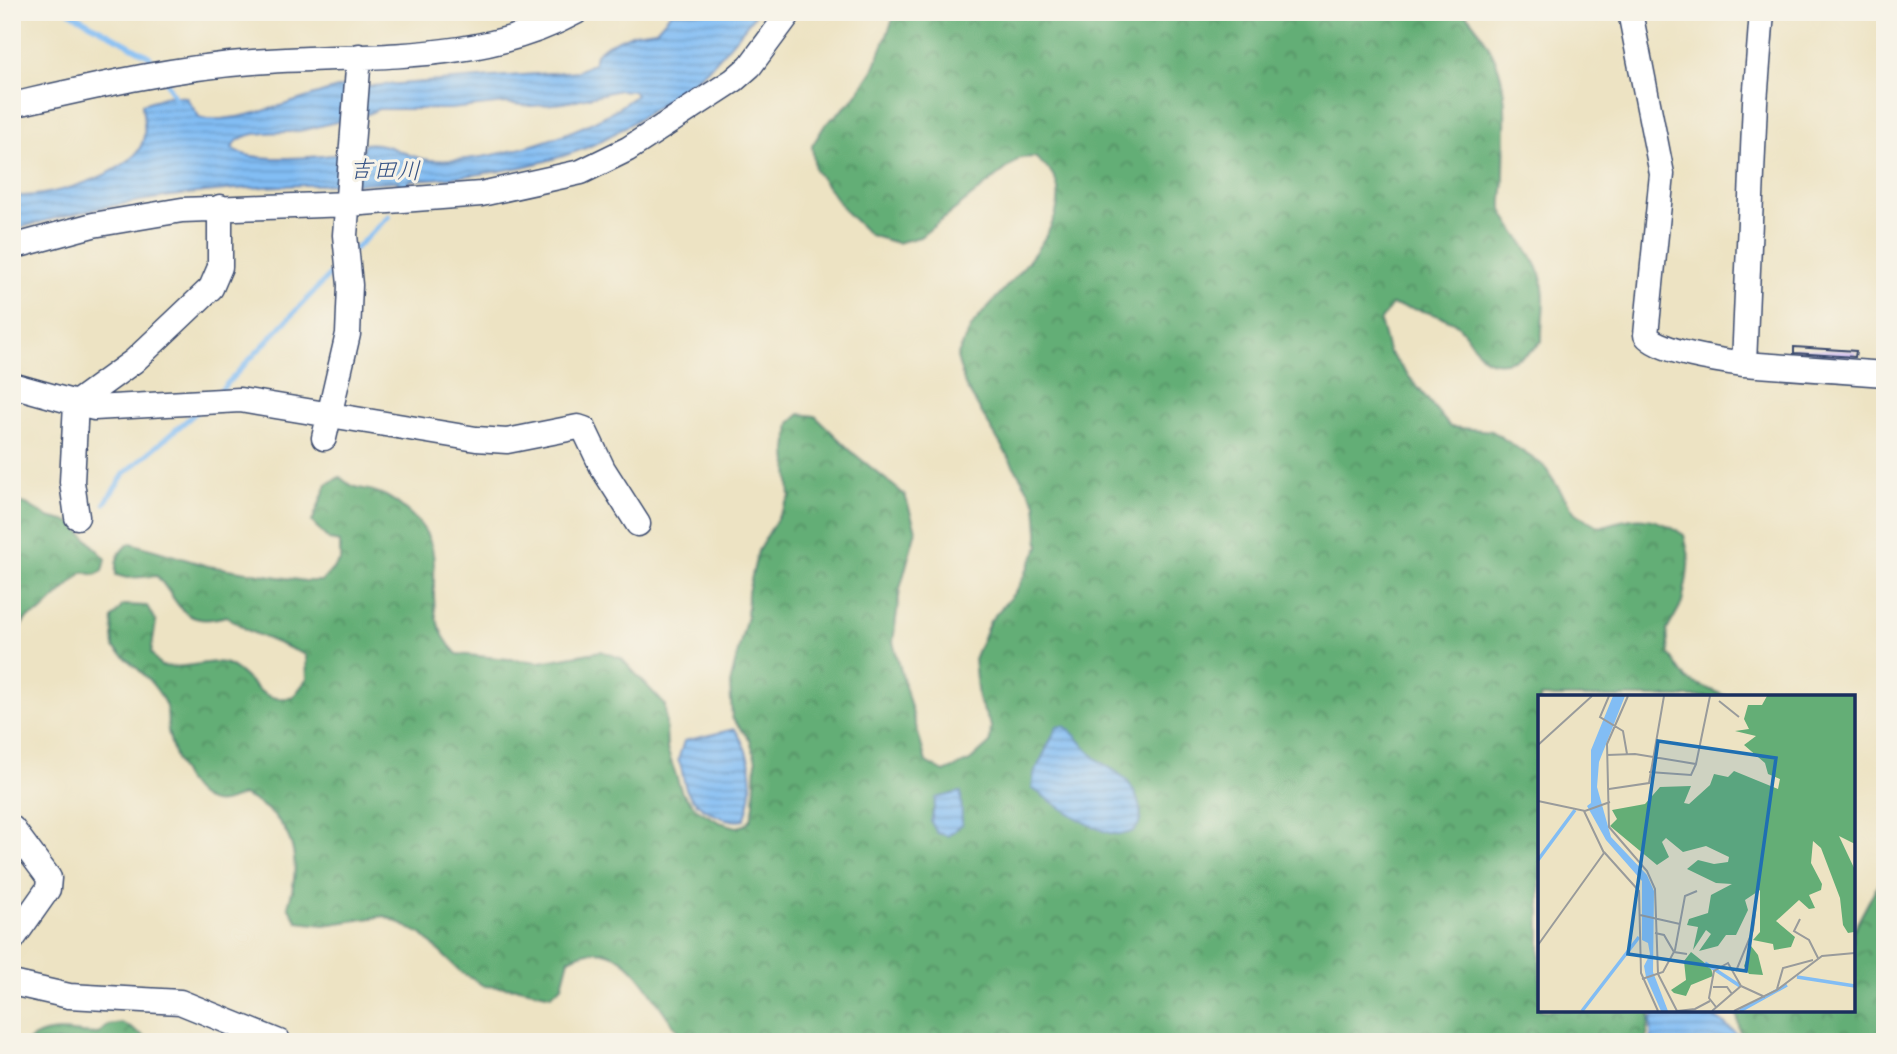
<svg xmlns="http://www.w3.org/2000/svg" width="1897" height="1054" font-family="'Patrick Hand','Klee One',sans-serif">
<style>
.forest{fill:url(#forest-crowns);stroke:#406e6a;stroke-width:2}
.water{fill:url(#water-rules);stroke:#4e76a9;stroke-width:2}
.lines{fill:none;stroke-linecap:round;stroke-linejoin:round}
.stream{stroke:#82bdf4;stroke-width:5}
.building{fill:#c1aaf0}
.minor-casing{stroke:#3a4a6d;stroke-width:27}
.minor{stroke:#fff;stroke-width:24}
.labels{text-anchor:middle;dominant-baseline:central;stroke-width:6;stroke-linejoin:round;paint-order:stroke}
.water-label{font-size:24px;font-style:italic;fill:#355284;stroke:#f7f3e8}
.inset-river{fill:none;stroke:#82bdf4;stroke-width:3.5}
.inset-road{fill:none;stroke:#999b9b;stroke-width:2}
.view{fill:#1f6fb2;fill-opacity:0.15;stroke:#1f6fb2;stroke-width:3.5}
.inset-edge{fill:none;stroke:#1b2f5e;stroke-width:3.5}
</style>
<defs>
<pattern id="forest-crowns" width="20" height="18" patternUnits="userSpaceOnUse" patternTransform="scale(1.75)"><rect width="20" height="18" fill="#64ae76"/><path d="M2 6a3 3 0 1 1 6 0M12 15a3 3 0 1 1 6 0" fill="none" stroke="#528e64"/></pattern>
<pattern id="water-rules" width="6" height="5" patternUnits="userSpaceOnUse" patternTransform="scale(1.75)"><rect width="6" height="5" fill="#82bdf4"/><path d="M0 2.5h6" fill="none" stroke="#6a9ac9"/></pattern>
</defs>
<rect width="100%" height="100%" fill="#f7f3e8"/>
<filter id="ink" filterUnits="userSpaceOnUse"><feTurbulence type="fractalNoise" baseFrequency=".0143" numOctaves="2"/><feDisplacementMap in="SourceGraphic" scale="14" xChannelSelector="R" yChannelSelector="G"/><feConvolveMatrix kernelMatrix="1 2 1 2 8 2 1 2 1" color-interpolation-filters="sRGB"/></filter>
<filter id="wash" filterUnits="userSpaceOnUse"><feTurbulence type="fractalNoise" baseFrequency=".00686" numOctaves="4" result="noise"/><feDisplacementMap in="SourceGraphic" scale="28" xChannelSelector="R" yChannelSelector="G"/><feGaussianBlur stdDeviation="1.57" result="paint"/><feColorMatrix in="noise" values="0 0 0 0 0 0 0 0 0 0 0 0 0 0 0 0 0 1.4 0 .05"/><feComposite in="paint" operator="in"/></filter>
<g filter="url(#wash)">
<rect width="100%" height="100%" fill="#ede3c3"/>
<!-- forest -->
<path class="forest" d="M896 12H1464C1516 71 1504 106 1504 177 1504 188 1501 199 1502 209 1503 217 1532 254 1538 268 1549 297 1541 312 1542 341 1528 356 1497 373 1480 354 1471 344 1463 326 1451 321 1433 312 1412 309 1392 305L1380 321 1388 351 1450 427 1492 431 1544 466 1575 513 1600 527C1635 515 1652 514 1684 535L1689 556 1687 577 1682 603 1667 630 1669 654 1687 680 1728 697H1540V1010H1651L1646 1042H689C653 1012 632 925 569 959L562 986 551 995 519 988 484 986 461 972 421 934 385 916 324 925 298 922 288 906C304 857 292 817 243 795 237 797 229 801 223 802 189 808 173 754 168 731 167 722 169 712 165 704 155 681 132 664 114 648L112 619 123 605 147 606 156 622 151 653 161 666C183 670 213 658 227 664 254 676 256 705 293 697L307 679 306 655 249 631 226 616C182 629 181 604 157 576L127 578 116 575C115 561 118 550 131 543L208 566 305 581H322L340 561V542L329 540 312 522 327 484 340 477C356 492 362 486 379 493 395 499 416 517 425 531 448 569 415 611 457 654L540 662 601 651 621 658 665 705 667 749 682 793 697 809 719 822 737 827 745 825 751 819 754 805 756 761 750 740 732 718 730 684 747 616 748 592 758 551 790 497 787 450 790 423 800 414 815 416 852 452 905 495 916 530 900 589 893 642 926 762 944 772 970 761 990 743 991 726 978 699 974 659 990 621 1017 590 1039 546 1036 503 965 385 957 357C962 346 967 333 974 323 1001 289 1084 219 1051 172 1047 167 1040 162 1035 157L1020 158 920 237 897 243 870 235 847 213 815 170 812 146 825 125 853 100 873 70Z
M12 501 26 504 48 517 72 523 106 559 103 571 95 575 83 572 41 612 27 618 19 629 12 679Z
M1885 871V1042H1742L1737 1015 1740 1010H1853V931Z
M122 1023 155 1042H27C49 1024 72 1034 98 1034L108 1025Z"/>
<!-- water -->
<path class="water" d="M672 12H757C743 30 728 48 712 65 690 87 612 138 583 149 528 170 469 177 411 180L406 187H397L398 181 354 184 364 144C388 140 408 159 430 160 490 164 590 133 636 95L633 91 619 90 563 103 531 106 505 103 450 109H378L357 119 358 87 578 71 594 63 596 54 607 45 634 33 656 30Z
M346 86 352 120C332 121 317 128 298 131 280 134 240 128 232 148 248 165 326 156 350 153L348 184C234 185 122 197 12 230V195C41 201 121 176 138 151 149 135 143 120 142 104L167 96 186 97 200 118C238 126 306 95 346 86Z
M1064 726C1078 735 1085 750 1098 760 1107 767 1117 771 1125 779 1140 795 1154 836 1117 834 1095 833 1050 801 1032 788L1034 774 1057 727Z
M735 729C754 758 756 787 744 820 727 824 695 808 687 791 682 781 684 770 678 760L684 741Z
M961 792 962 824 948 836 937 833 931 822 936 798Z
M1657 1010H1706L1736 1033 1738 1042H1651V1020Z"/>
<g class="lines">
<!-- stream -->
<path class="stream" d="M69 12 149 56 157 68
M165 79 176 101
M354 250 389 216
M219 392 340 264
M105 503 124 474 199 410
M12 690 17 683"/>
</g>
<g id="blocks">
<!-- building -->
<path class="building" d="M1794 347 1856 351 1855 357 1794 353Z"/>
</g>
</g>
<g filter="url(#ink)">
<use href="#blocks" fill-opacity="0" stroke="#3a4a6d" stroke-width="2"/>
<g class="lines">
<!-- minor casing -->
<g class="minor-casing">
<path id="minor" d="M1630 12 1662 174 1646 335C1658 352 1722 361 1744 364
M1762 12 1755 102 1744 364 1885 374
M12 105C92 87 171 68 253 62 361 53 478 66 576 12
M12 247 93 225 182 210 349 204 481 194 581 172 628 149 734 80 750 66 790 12
M12 385 94 408 240 400 476 439 507 441 578 427 584 429 603 469 638 524
M324 438 348 334 350 285 345 235 359 56
M77 517 72 482 76 403 134 361 211 288 220 267V207
M12 828 49 878 48 889 12 940
M12 983 69 996 180 1002 279 1042"/>
</g>
<!-- minor -->
<use href="#minor" class="minor"/>
</g>
</g>
<g class="labels">
<!-- water labels -->
<g class="water-label">
<text transform="translate(385 169) rotate(1)">吉田川</text>
</g>
</g>
<!-- overview -->
<g transform="translate(1538 695)">
<rect width="317" height="317" fill="#ede3c3"/>
<path d="M229 1H317V149L301 141 317 175 316 237 310 238 305 230 302 203 283 153 275 146 273 168 284 189 283 195 271 200 277 213 271 214 261 205 238 226 257 242 253 252 236 255 235 249 215 245 222 237V195L207 205 210 215 198 240H188L180 251 161 256 173 239 168 235 155 255 160 232 149 230 151 224 170 218 173 200 194 189 178 188 149 174 160 165 176 169 190 167 191 162 168 151 145 157 128 143 124 147 131 162 119 170 72 131 79 124 74 115 107 109 122 92 153 91 146 108 151 109 172 90 176 79 190 82 196 76 240 94 242 84 230 79 227 68 206 50 218 41 197 36 211 34 206 24 210 10H224ZM213 251 220 260 225 280 211 279 206 271ZM153 257 173 273 175 281 153 290 148 301 136 298 133 295 148 285 146 266Z" fill="#64ae76"/>
<path d="M75 1H87L61 67 59 92 73 142 109 180 116 196 115 277 130 316H123L108 282 106 271 112 259 110 248 104 245V186L68 145 49 111 53 108V55Z" fill="#82bdf4"/>
<path class="inset-river" d="M0 165 37 115M167 268 202 291M259 282 317 291M44 316 101 242M202 316 249 290"/>
<path class="inset-road" d="M71 1 62 22 85 36 89 59M90 1 69 49 71 132 109 176 117 194 120 279 139 316M181 6 201 22M0 50 54 1M69 60 97 59 158 69 172 1M111 77 153 80 158 69M71 94 111 88 126 1M0 106 47 116 72 107M66 157 101 196 103 278 120 316M102 220 142 229M262 224 256 236 271 245 280 263M117 238 126 240 136 257 149 259M0 250 66 158 46 116M198 276 215 235 218 209M104 284 125 277 137 255 147 201 159 196M175 292H189L194 299M239 294 245 273 275 265M178 312 171 303 176 276 190 268 203 291M139 316 157 314 172 306M174 316 203 291 227 302M196 316 239 295 284 261 317 258"/>
<path class="view" d="M120 46 238 63 208 276 90 259Z"/>
<rect width="317" height="317" class="inset-edge"/>
</g>
<!-- margin -->
<rect width="1897" height="1054" fill="none" stroke="#f7f3e8" stroke-width="42"/>
</svg>
